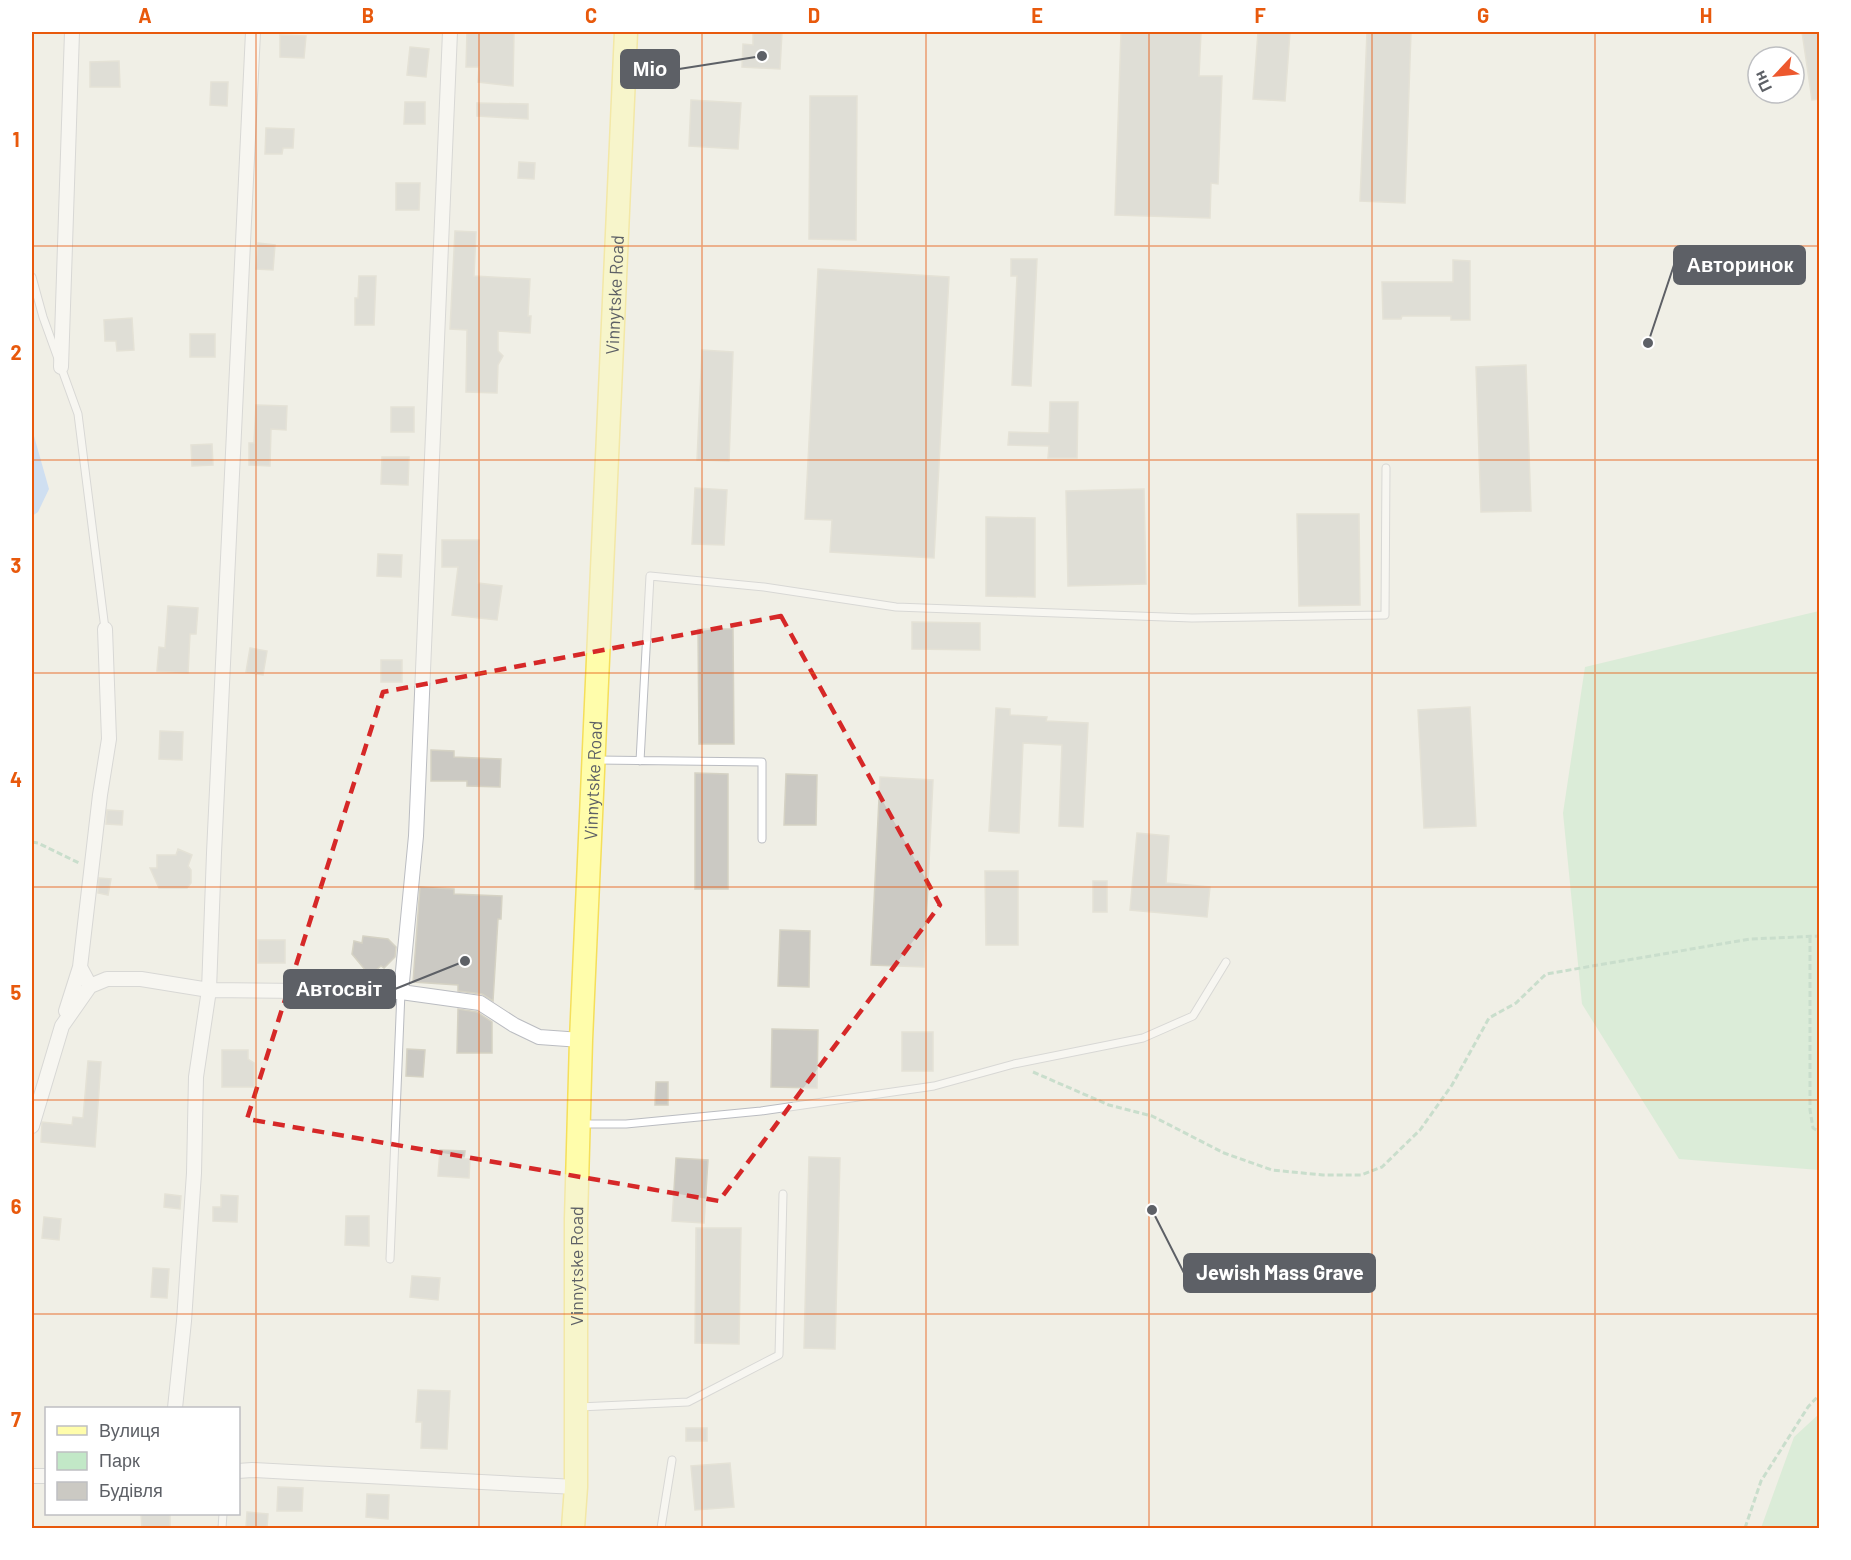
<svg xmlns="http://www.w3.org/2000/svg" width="1851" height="1560" font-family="Barlow,sans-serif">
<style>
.green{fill:#c2e8c7}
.water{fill:#a6ccff}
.building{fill:#cbc9c3;stroke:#d5d2c4;stroke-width:1.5}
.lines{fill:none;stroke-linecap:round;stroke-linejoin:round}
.lane-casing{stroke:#babcc1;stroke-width:9}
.street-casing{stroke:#babcc1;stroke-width:16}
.primary-casing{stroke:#f5df5a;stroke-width:25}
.path{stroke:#9ac9ae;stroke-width:3;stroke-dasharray:6 3;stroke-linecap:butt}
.lane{stroke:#fff;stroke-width:7}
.street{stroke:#fff;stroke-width:14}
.primary{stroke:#fffdab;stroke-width:22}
.marked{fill:none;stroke:#d62828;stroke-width:4.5;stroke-dasharray:12 8;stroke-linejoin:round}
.grid{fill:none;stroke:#e8590c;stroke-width:1.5;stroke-opacity:0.55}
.labels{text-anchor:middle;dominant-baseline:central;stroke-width:5;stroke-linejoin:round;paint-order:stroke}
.street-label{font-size:18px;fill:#5d6066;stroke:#fff}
.leader{fill:none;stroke:#5d6066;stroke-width:2}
.callout-dot{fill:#5d6066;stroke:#fff;stroke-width:2}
.callout{fill:#5d6066;stroke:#5d6066;stroke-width:2}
.callout-label{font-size:20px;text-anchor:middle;font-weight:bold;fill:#fff}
.neatline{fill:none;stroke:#e8590c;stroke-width:2}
.grid-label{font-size:20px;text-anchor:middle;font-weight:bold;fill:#e8590c}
</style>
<rect width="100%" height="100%" fill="#f0efe6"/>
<!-- green -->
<path class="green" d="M1819 611V1170L1679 1159 1582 1004 1563 813 1585 667Z
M1819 1414V1528H1761L1794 1437Z"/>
<!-- water -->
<path class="water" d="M32 429 49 489 38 512 32 516Z"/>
<!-- building -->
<path class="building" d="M467 32H514L513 86 478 82 479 67H466Z
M753 32H782L780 69 742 67 743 44 753 45Z
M1121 32H1201L1199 76H1222L1218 184 1211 183 1210 218 1115 215Z
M1258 32H1290L1285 101 1253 99Z
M1367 32H1411L1405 203 1360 201Z
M1802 32H1820V99L1812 100Z
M280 35 306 36 304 58 280 57Z
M410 47 429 49 426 77 407 75Z
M119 61 120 87H90V62Z
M211 82H228L227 106 210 105Z
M810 96H857L856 240 809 239Z
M691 100 741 103 738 149 689 146Z
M405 102H425V124H404Z
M477 103 528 104V119L477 116Z
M266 128 294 129 293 148H283L282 154H265Z
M519 162 535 163 534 179 518 178Z
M396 183H420L419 210H396Z
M455 231 476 232 474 276 530 279 528 316H531L530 333 498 331V351L503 356 498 365 497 393 466 392 467 330 450 329Z
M258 243 275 245 273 270 256 269Z
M1011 259H1037L1031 386 1012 385 1017 276H1011Z
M1453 260 1470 261V320H1451V316H1402L1401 319H1383L1382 282H1453Z
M818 269 949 277 934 558 830 552 832 520 805 519Z
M359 276H376L374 325H355V298H358Z
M132 318 134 350 117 351 116 341H105L104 320Z
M190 334H215V357H190Z
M702 350 733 352 729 461 697 460Z
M1526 365 1531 511 1481 512 1476 367Z
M1050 402H1078L1077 458H1048L1049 446 1008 445 1009 432 1049 433Z
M256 405 287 406 286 430 271 429 270 466 249 465V443H254Z
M391 407H414V432H391Z
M212 444 213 465 192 466 191 445Z
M382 457H409L408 485 381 484Z
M695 488 727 490 724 545 692 544Z
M1144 489 1146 584 1068 586 1066 491Z
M1297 514H1359L1360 605 1299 606Z
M986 517 1035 518V597L986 596Z
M442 540H479L478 583 502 586 497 620 452 615 458 567H442Z
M378 554 402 555 401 577 377 576Z
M168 606 198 608 196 634H190L188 673 157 671 159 647 165 648Z
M912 622 980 623V650L912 649Z
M698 629H733L734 744H699Z
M250 648 267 651 263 675 246 672Z
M381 660H402V682H381Z
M1470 707 1476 826 1424 828 1418 710Z
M996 708 1010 709V715L1047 717 1046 721 1088 723 1083 827 1059 826 1062 745 1023 743 1019 833 989 831Z
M160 731 183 732 182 760 159 759Z
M431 750 454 751V757L501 759 500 787 467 786V781H431Z
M695 773 728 774V889H695Z
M786 774 817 775 816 825H784Z
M880 777 933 780 924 967 871 965Z
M107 810 123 811 122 825 106 824Z
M1137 833 1169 836 1166 883 1210 887 1207 917 1130 910Z
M178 849 192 855 188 866 191 870V883L187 888H159L150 868H157V855H176Z
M985 871H1018V945H986Z
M99 878 111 879 108 895 98 893Z
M1093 881H1107V912H1093Z
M420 887 454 889V894L502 896 501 919H498L493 1001 482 994 458 991V985L413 982Z
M780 930 810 931 809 987 778 986Z
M363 936 388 939 396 947 395 957 384 968 381 966 376 970 366 971 352 954 354 941 362 943Z
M258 940H285V963H258Z
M458 1009 477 1012 492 1022V1053H457Z
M772 1029 818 1030 817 1088 771 1087Z
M902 1032H933V1071H902Z
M407 1049 425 1050 423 1077 406 1076Z
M222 1050H248V1059L254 1063V1087H222Z
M88 1061 101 1062 95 1147 41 1142 42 1122 72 1125 73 1117 83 1118Z
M656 1082H668V1105H655Z
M440 1150 465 1151 464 1159H470L469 1178 438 1176Z
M809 1157 840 1158 835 1349 804 1348Z
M676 1158 708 1160 704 1223 672 1221Z
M165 1194 181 1196 180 1209 164 1207Z
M221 1195 238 1196 237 1222 213 1221V1207H221Z
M346 1216H369V1246L345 1245Z
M44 1217 61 1219 59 1240 42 1238Z
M696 1228H741L739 1344 695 1343Z
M153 1268 169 1269 167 1298 151 1297Z
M412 1276 440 1278 438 1300 410 1297Z
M418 1390 450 1391 447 1449 421 1448 422 1422H416Z
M686 1428H707V1441H686Z
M730 1463 734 1507 695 1510 691 1466Z
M278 1487 303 1488 302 1511H277Z
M367 1494 389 1495 388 1519 366 1517Z
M247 1512 268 1514 267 1528H246Z
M141 1514H170V1528H142Z"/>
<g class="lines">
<!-- lane casing -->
<g class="lane-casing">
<path id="lane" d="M32 277 43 317 78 414 105 629
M597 760 762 762V839
M640 761 650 576 764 587 896 607 1192 618 1385 615 1386 468
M581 1124H626L761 1111 934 1086 1014 1064 1143 1038 1193 1016 1226 962
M390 1259 401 992
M579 1407 688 1402 779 1355 783 1194
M222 1528 223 1514
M661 1528 672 1460"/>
</g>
<!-- street casing -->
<g class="street-casing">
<path id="street" d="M61 367 72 32
M90 986 80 967 100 795 109 739 105 629
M401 992 416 836 450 32
M66 1011 80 967
M32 1126 62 1026 90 986 107 979H141L209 990 401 992 480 1003 514 1025 539 1037 581 1040
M175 1408 184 1321 194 1173 196 1077 209 990 214 853 253 32
M238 1471 252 1470 576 1487
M32 1476H46"/>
</g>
<!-- primary casing -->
<g class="primary-casing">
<g id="primary">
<path id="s1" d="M573 1528 576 1487V1219L581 1040 626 32"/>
</g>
</g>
<!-- path -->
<path class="path" d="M32 842 38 843 79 863
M1810 937V1110L1813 1128 1820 1132
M1033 1072 1109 1105 1152 1116 1224 1153 1272 1170 1323 1175H1361L1382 1167 1420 1130 1452 1085 1489 1018 1516 1003 1546 974 1750 939 1820 936
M1745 1528 1761 1481 1808 1407 1820 1394"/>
<!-- lane -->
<use href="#lane" class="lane"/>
<!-- street -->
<use href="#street" class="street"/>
<!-- primary -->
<use href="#primary" class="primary"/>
</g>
<!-- marked area -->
<path d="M0 0H1851V1560H0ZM781 616 940 905 719 1201 247 1119 383 692Z" fill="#f0efe6" fill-opacity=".55" fill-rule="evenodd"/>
<path class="marked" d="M781 616 940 905 719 1201 247 1119 383 692Z"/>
<!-- grid -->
<path class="grid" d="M256 32V1528M479 32V1528M702 32V1528M926 32V1528M1149 32V1528M1372 32V1528M1595 32V1528M32 246H1820M32 460H1820M32 673H1820M32 887H1820M32 1100H1820M32 1314H1820"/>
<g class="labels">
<!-- street labels -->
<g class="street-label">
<text stroke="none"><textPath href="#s1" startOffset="1234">Vinnytske Road</textPath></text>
<text stroke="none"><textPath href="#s1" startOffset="748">Vinnytske Road</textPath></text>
<text stroke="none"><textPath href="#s1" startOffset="262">Vinnytske Road</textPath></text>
</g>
</g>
<!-- callouts -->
<path class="leader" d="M762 56L679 69M1648 343L1674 265M465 961L395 989M1152 1210L1184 1273"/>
<g class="callout-dot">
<circle cx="762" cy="56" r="6"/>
<circle cx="1648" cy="343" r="6"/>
<circle cx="465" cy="961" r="6"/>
<circle cx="1152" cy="1210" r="6"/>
</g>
<g class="callout">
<rect x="621" y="50" width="58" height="38" rx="6"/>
<rect x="1674" y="246" width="131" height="38" rx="6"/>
<rect x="284" y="970" width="111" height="38" rx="6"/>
<rect x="1184" y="1254" width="191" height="38" rx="6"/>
</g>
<g class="callout-label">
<text x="650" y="76">Міо</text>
<text x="1740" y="272">Авторинок</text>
<text x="339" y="996">Автосвіт</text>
<text x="1280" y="1280">Jewish Mass Grave</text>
</g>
<!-- border -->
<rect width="1851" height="1560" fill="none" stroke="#ffffff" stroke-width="66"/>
<!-- legend -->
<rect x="45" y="1407" width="195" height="108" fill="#ffffff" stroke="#bebfc2" stroke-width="1.5"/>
<rect x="57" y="1426" width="30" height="9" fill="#fffdab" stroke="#bebfc2" stroke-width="1.5"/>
<text x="99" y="1437" font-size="18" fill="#5d6066">Вулиця</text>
<rect x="57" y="1452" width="30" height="18" fill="#c2e8c7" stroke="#bebfc2" stroke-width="1.5"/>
<text x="99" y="1467" font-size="18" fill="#5d6066">Парк</text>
<rect x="57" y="1482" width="30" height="18" fill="#cbc9c3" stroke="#bebfc2" stroke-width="1.5"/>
<text x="99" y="1497" font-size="18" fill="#5d6066">Будівля</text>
<!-- north arrow -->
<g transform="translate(1776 75) rotate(244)"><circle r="28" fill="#ffffff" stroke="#bebfc2" stroke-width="1.5"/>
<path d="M0-4.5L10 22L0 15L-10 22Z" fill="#ed582e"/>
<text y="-9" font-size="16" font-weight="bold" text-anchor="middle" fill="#5d6066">Пн</text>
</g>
<rect x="33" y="33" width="1785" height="1494" class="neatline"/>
<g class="grid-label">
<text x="145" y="23">A</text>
<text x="368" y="23">B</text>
<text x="591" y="23">C</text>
<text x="814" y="23">D</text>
<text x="1037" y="23">E</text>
<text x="1260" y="23">F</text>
<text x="1483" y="23">G</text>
<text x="1706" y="23">H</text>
<text x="16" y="147">1</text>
<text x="16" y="360">2</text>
<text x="16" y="573">3</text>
<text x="16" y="787">4</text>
<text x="16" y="1000">5</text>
<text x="16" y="1214">6</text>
<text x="16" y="1427">7</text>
</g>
</svg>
